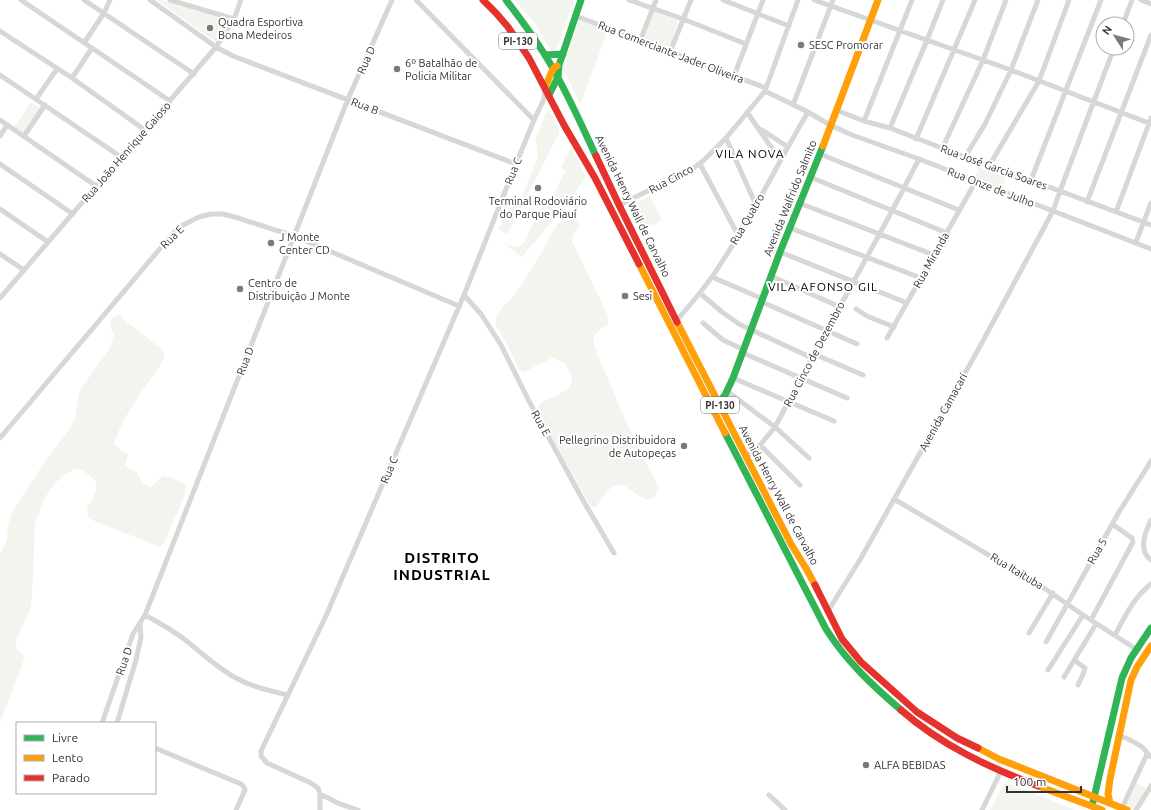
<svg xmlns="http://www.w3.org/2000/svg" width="1151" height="810" font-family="Ubuntu,sans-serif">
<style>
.green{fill:#f1f5ed}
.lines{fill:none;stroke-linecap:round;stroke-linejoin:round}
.street{stroke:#d7d7d7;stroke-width:5}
.fast{stroke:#30b455;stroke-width:7}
.slow{stroke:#ff9f0a;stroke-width:7}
.jam{stroke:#e5322d;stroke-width:7}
.poi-dot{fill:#7a7a7a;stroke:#fff;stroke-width:1.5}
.labels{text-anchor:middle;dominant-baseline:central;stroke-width:4;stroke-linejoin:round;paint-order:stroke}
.shield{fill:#fff;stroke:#707070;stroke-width:1}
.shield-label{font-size:10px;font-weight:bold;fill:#333}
.poi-label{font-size:11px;fill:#333;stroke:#fff;text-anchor:start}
.street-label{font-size:11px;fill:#333;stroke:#fff}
.neighbourhood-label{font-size:12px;letter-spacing:1px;fill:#000;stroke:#fff}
.district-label{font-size:15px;font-weight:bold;letter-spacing:1px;fill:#000;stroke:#fff}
</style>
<rect width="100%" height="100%" fill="#fff"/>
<!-- green -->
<path class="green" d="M157 0H161L229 21 217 43Z
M515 0H574L556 51H551L535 24Z
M654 12 678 20 670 48 644 38Z
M579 19 608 30 580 104 562 66Z
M31 102 42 109 24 134 14 127Z
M549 111 550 112 560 131 508 233H504L499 229 505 214 520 202 538 156 536 138 545 115Z
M571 147 586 177 570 200 564 197 554 212 553 220 522 257 503 243 515 247 520 246 524 242 544 202 549 204 565 172 561 168Z
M979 168 1006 176 1002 189 975 178Z
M650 196 662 220 643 230 631 206Z
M565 216H573L579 223V227L573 235 572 241 608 316V325L601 328 595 335 593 340 597 354 627 424 659 488 655 496 648 500 640 497 625 486 618 484 608 490 595 508 590 505 542 420 538 409 540 403C549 399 572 391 572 380 572 375 567 368 565 363L552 358 524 372 519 370 507 344 496 325V315L517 292 543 250 554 229Z
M120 315 129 324 163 350 165 357C148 386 124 411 114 444L122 452 128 455 125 465 133 471 137 472 142 483 151 487 163 476 171 477 186 485 184 497 164 543 160 547 92 520 88 517 87 508 97 490 96 482 83 470 75 469 64 475 54 484 46 496 35 523 33 579 31 606 26 619 15 642 18 650 25 657 0 723V555L7 540 8 527 11 514 40 469 70 428 76 416 77 403 80 390 110 348 114 335 111 328 110 322 114 316Z
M1005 782 1075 810H990Z
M1135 782 1146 788 1135 810 1125 806Z"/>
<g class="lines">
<!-- street -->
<path class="street" d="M21 0 170 101
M84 0 194 74
M150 0 216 47 233 56 516 164
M170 0 234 19
M416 0 534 120
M629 0 683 19 746 44
M723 0 789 26
M814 0 1011 70 1094 102 1151 124
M1141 0 1151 4
M576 16 766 88
M1123 24 1132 0
M0 31 72 78 145 130
M640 41 656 0
M84 43 104 13 110 0
M670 52 691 0
M0 75 121 157
M734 76 763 0
M72 78 92 48
M765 91 808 112 830 125 852 135 919 159 1151 249
M36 99 57 69
M793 105 833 0
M836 110 864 121 890 128 965 157 1017 175 1151 225
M747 112 780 160
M0 120 96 186
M864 121 912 0
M890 128 927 40 943 0
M762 130 788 147
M0 136 7 125
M24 136 45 105
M726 138 756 205
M916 139 975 0
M942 149 983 60 1006 0
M820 154 959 210
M965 157 985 124 1011 70 1038 0
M0 164 73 214
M700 164 738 235
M989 166 1039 81 1069 0
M810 177 947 233
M1031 180 1101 0
M1087 202 1151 35
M799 203 934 255
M619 205 691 170 703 161 726 138 765 91 798 0
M0 209 48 242
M1116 212 1151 118
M790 228 921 278
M1136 242 1151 203
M780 252 907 303
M0 254 24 270
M771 276 840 307
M712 277 763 299
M700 293 722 312 739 324 812 358
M464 295 481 314 501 345 530 403 584 502 614 553
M0 298 216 47 234 19 241 0
M762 302 857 344
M856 309 867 316 894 327
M677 320C692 303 707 285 720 265 752 216 778 163 808 112
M703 323 723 340 744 350
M887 338 976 181
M743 353 847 398
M814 354 863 375
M733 378 834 421
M727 391 775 427 809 458
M0 438 169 238 179 227 199 217 211 214H222L235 217 294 236 459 306
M760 445 800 485
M746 457 760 445 775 427 801 378 892 211 919 159
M894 499 1041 586 1083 615 1136 649
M1151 520C1145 532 1138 551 1151 560
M828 611 861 558 978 350 1053 211 1060 191 1114 48
M145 615C158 622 172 630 184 639 201 652 217 668 236 678 252 687 271 691 288 695
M1091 620 1133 542 1132 538 1112 524
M1029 633 1053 593
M1115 635C1125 616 1134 597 1151 584
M1046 642 1119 512 1151 461
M1074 660 1085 668 1084 672 1078 685
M1048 670 1083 615
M1064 677 1096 624
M102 723 133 634 145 615 348 99 392 0
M117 723 136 660 141 637 140 624
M1118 735C1126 738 1135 742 1142 747 1146 750 1147 754 1151 757
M155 748 241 784 244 787 245 790 236 810
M320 794 340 804 358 810
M769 795 785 810
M1122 808 1147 754
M320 810V794L318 788 311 783 267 763 261 756V751L325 618 464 295 516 164 534 120 544 99 545 89
M982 810 1001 771
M1136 810 1151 786"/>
<!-- fast -->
<path class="fast" d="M506 0C520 18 533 36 545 55 565 87 580 122 596 156
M545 55 563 54
M549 95 558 77 559 65 581 0
M719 402 725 395 733 378 780 252 823 146
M725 433 826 629C846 661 873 686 901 710
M1093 802 1122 678 1131 658 1151 628"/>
<!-- slow -->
<path class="slow" d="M545 87 553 69 557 66
M823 146 878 0
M639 264 725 433
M677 322 791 544 807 570 815 585
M978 748 999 759 1127 810
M1038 786 1102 810
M1110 803 1108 794 1110 779 1131 680 1137 667 1151 646"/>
<!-- jam -->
<path class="jam" d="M483 0 496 13 508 27 529 58 564 125 595 178 639 264
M596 156 619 205 677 322
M815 585 842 639 861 662 917 712 957 738 978 748
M901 710C941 745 988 767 1038 786"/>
</g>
<!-- markers -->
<g class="poi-dot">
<circle cx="210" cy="28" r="4"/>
<circle cx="801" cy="45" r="4"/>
<circle cx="397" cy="69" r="4"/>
<circle cx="538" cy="188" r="4"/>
<circle cx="271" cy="243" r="4"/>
<circle cx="240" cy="289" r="4"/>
<circle cx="625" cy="296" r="4"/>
<circle cx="684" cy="446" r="4"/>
<circle cx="866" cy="765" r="4"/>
</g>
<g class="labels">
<!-- shield labels -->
<g class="shield">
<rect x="499" y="33" width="38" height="16" rx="3"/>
<rect x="701" y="397" width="38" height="16" rx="3"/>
</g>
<g class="shield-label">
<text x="518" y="41">PI-130</text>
<text x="720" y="405">PI-130</text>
</g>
<!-- poi labels -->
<g class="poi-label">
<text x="218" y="22">Quadra Esportiva<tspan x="218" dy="13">Bona Medeiros</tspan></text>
<text x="809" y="45">SESC Promorar</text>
<text x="405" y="63">6º Batalhão de<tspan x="405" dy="13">Policia Militar</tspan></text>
<text x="538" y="201" text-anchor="middle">Terminal Rodoviário<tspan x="538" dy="13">do Parque Piauí</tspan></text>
<text x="279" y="237">J Monte<tspan x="279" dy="13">Center CD</tspan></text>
<text x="248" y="283">Centro de<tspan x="248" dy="13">Distribuição J Monte</tspan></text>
<text x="633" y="296">Sesi</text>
<text x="676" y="440" text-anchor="end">Pellegrino Distribuidora<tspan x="676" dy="13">de Autopeças</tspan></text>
<text x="874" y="765">ALFA BEBIDAS</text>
</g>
<!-- street labels -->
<g class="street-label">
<text transform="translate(671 52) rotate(21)">Rua Comerciante Jader Oliveira</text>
<text transform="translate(366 60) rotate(-66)">Rua D</text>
<text transform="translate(365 106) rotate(21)">Rua B</text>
<text transform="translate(126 152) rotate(-49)">Rua João Henrique Gaioso</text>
<text transform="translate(994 167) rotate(20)">Rua José Garcia Soares</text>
<text transform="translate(513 171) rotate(-68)">Rua C</text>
<text transform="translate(671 179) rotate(-28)">Rua Cinco</text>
<text transform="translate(991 187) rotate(21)">Rua Onze de Julho</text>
<text transform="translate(790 198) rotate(-68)">Avenida Walfrido Salmito</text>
<text transform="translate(633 206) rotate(64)">Avenida Henry Wall de Carvalho</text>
<text transform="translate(747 219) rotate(-60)">Rua Quatro</text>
<text transform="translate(172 237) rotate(-45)">Rua E</text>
<text transform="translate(931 260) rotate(-61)">Rua Miranda</text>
<text transform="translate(814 354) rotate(-62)">Rua Cinco de Dezembro</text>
<text transform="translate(245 361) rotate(-69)">Rua D</text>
<text transform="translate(943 412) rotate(-61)">Avenida Camacari</text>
<text transform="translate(541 423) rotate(61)">Rua E</text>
<text transform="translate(389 470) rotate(-67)">Rua C</text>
<text transform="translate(779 495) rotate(62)">Avenida Henry Wall de Carvalho</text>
<text transform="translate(1097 551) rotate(-60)">Rua 5</text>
<text transform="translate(1017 571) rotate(31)">Rua Itaituba</text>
<text transform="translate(124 661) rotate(-71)">Rua D</text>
</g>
<!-- neighbourhood labels -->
<g class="neighbourhood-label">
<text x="750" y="153">VILA NOVA</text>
<text x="823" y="286">VILA AFONSO GIL</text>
</g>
<!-- district labels -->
<g class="district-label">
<text x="442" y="557">DISTRITO<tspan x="442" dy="17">INDUSTRIAL</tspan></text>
</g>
</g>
<!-- legend -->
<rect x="16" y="722" width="140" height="72" fill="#ffffff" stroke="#adadad"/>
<rect x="24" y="735" width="20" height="6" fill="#30b455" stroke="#adadad"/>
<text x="52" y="742" font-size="12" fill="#333333">Livre</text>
<rect x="24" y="755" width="20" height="6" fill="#ff9f0a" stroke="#adadad"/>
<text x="52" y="762" font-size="12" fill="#333333">Lento</text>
<rect x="24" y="775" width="20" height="6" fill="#e5322d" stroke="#adadad"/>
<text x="52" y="782" font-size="12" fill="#333333">Parado</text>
<!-- north arrow -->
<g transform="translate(1115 36) rotate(306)"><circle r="19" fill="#ffffff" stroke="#adadad"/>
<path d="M0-3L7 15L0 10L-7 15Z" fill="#7a7a7a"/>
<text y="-6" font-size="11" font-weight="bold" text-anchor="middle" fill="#333333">N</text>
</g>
<!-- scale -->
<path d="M1007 786v6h74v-6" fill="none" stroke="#333333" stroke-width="2"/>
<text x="1013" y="786" font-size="12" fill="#333333" stroke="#ffffff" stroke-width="3" paint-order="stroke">100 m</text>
</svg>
